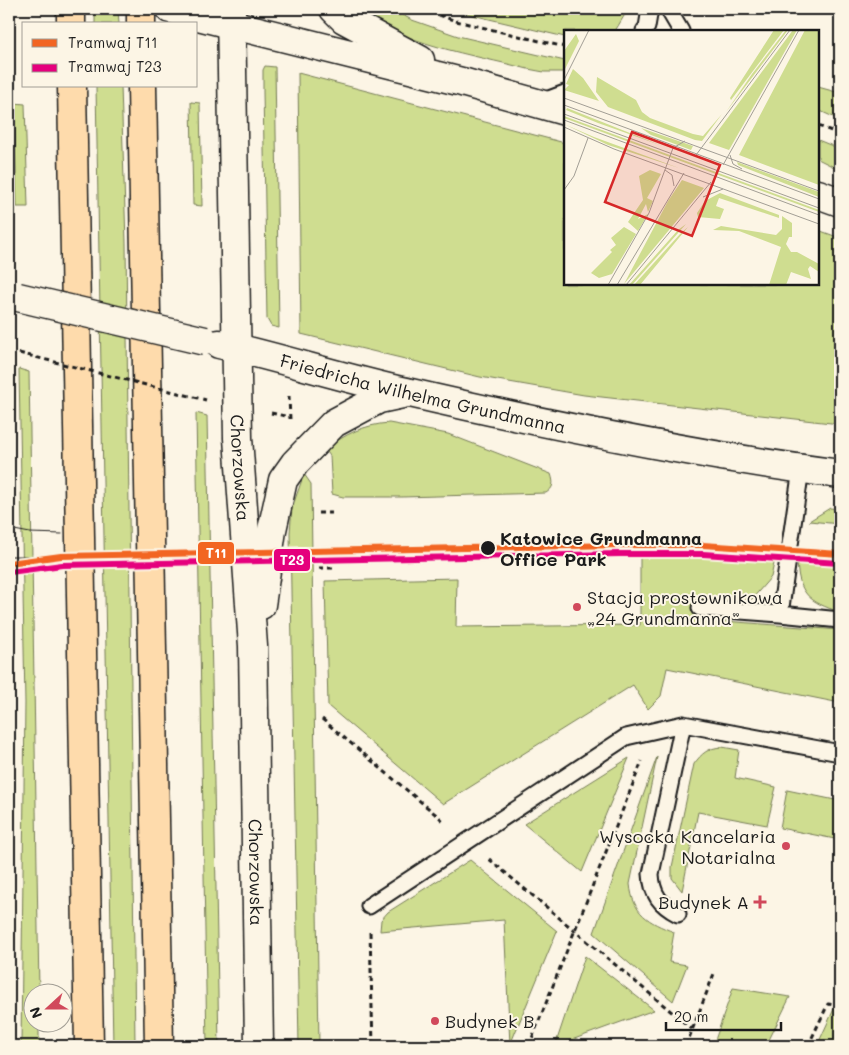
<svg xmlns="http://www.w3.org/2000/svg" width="849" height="1055" font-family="Mali,sans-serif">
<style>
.green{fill:#cfdd90;stroke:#767c56}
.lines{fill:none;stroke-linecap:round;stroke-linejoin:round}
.lane-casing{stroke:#1c1c1c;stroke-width:19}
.secondary-casing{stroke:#1c1c1c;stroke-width:31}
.primary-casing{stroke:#1c1c1c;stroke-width:31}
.path{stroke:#1c1c1c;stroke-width:3;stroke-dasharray:5 4;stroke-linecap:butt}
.lane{stroke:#fcf5e5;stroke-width:15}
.secondary{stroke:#fcf5e5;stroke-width:28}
.primary{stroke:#fedbac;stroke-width:28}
.tram{stroke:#1c1c1c;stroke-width:1}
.secondary-bridge-casing{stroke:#1c1c1c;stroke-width:31;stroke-linecap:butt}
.path-bridge{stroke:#1c1c1c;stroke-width:3;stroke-dasharray:5 4;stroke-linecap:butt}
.secondary-bridge{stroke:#fcf5e5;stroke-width:28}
.tram-1-casing{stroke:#fcf5e5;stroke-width:10}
.tram-2-casing{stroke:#fcf5e5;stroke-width:10}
.tram-1{stroke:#f26522;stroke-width:6}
.tram-2{stroke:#e5007d;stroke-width:6}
.stop-dot{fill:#1c1c1c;stroke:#fcf5e5;stroke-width:2}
.poi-dot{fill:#d1495b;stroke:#fcf5e5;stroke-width:2}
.labels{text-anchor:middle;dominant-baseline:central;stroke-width:4;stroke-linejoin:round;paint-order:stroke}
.street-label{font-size:18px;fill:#1c1c1c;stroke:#fcf5e5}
.stop-label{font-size:18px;font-weight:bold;fill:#1c1c1c;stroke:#fcf5e5;text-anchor:start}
.poi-label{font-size:18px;fill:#1c1c1c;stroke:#fcf5e5;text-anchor:start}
.inset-road{fill:none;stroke:#a29e95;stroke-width:1}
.view{fill:#d62828;fill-opacity:0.15;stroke:#d62828;stroke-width:2.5}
.inset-edge{fill:none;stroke:#1c1c1c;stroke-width:2.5}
.line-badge{stroke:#fcf5e5;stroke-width:2}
.badge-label{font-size:14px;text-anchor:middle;font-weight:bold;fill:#fff}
</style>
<rect width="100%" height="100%" fill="#fcf5e5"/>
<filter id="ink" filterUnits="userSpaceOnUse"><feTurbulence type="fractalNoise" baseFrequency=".02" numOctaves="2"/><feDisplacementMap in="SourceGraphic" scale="10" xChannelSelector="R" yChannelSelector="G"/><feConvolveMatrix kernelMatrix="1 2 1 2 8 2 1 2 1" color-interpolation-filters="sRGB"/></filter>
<g filter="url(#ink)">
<!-- green -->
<path class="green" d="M95 9H118L119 24H95Z
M355 9H391L412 20 458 36 565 61V72H544L528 69C470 54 404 45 355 9Z
M447 9H625L624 16 615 31H565V37Z
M265 66 275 67 279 328 271 326 267 319 263 91V70Z
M298 73 565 143V284H818V230L840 238V424L584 395 480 377 301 334Z
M96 86H121L126 243 135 1046H113Z
M818 87 840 93V120L818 110Z
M191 102 200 103 202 206 193 205Z
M14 103 25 104 28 207H17Z
M818 140 840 149V170L818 159Z
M19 369 29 372 39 992H32V1022L39 1023V1046H21L25 703Z
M196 413 207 416 219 1046H207Z
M389 423 448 434 551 474C554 483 554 488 546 493L402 497H343L332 494 330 456 325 449C346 434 363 425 389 423Z
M304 474 311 484 319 1046H299L290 532 292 508Z
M830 508 840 509V524L809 521Z
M640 554H677L775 559 771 577 752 599 722 603 700 600 698 619 840 630V703L667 668 661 696 648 709 633 685 443 804 328 706 325 581 457 578 456 627 640 625Z
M797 559 840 564V612C809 602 798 594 797 559Z
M722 747 739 750 735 778 776 787 767 825 698 812 682 891 672 878V867L694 764C702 753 708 748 722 747Z
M657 757 630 884C633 914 648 922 674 932L669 962 687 965 673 1001 594 933Z
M629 758 582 872 524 824Z
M787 790 840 801V840L780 828Z
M470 860 557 931 510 1045 504 920 380 931 381 920 388 912Z
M585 956 654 1010 555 1046Z
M733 988 790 997 766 1046H713Z
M834 1009 840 1010V1046H817Z"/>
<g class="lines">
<!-- lane casing -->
<g class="lane-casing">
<path id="lane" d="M668 9 681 31
M644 31 647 27 650 9
M541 102 565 93
M801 469 780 614 840 620
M700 608 780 614
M369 906 626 737 683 724
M678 914C660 905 652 894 651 874L683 724 840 753"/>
</g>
<!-- secondary casing -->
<g class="secondary-casing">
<g id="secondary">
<path d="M170 9 462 82 565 111"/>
<path id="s1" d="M231 9 238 438 253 646 259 1046"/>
<path d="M334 9 344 19 420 60"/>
<path d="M818 194 840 202"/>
<path id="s2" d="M219 344C281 358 343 378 406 392 549 425 694 455 840 474"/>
<path d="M261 605 272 530 283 480 295 463 334 423 379 399 407 393"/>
</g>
</g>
<!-- primary casing -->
<g class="primary-casing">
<path id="primary" d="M71 9V24
M141 9V24
M72 86 89 1046
M142 86 159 1046"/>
</g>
<!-- path -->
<path class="path" d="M422 9 456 21 565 47
M818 126 840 134
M289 396 290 420
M271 413 290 417
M318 513H335
M319 568H337
M322 719 446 823
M489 859 692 1029
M370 932 373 1046
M529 1046 642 761
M686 1046 715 971
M808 1046 828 1004 840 1006"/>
<!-- lane -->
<use href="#lane" class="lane"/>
<!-- secondary -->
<use href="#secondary" class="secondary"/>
<!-- primary -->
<use href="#primary" class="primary"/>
<!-- tram -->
<path class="tram" d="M9 529 30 533 62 534
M9 556H61"/>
<!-- secondary-bridge casing -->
<g class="secondary-bridge-casing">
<path id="secondary-bridge" d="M18 297 205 341"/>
</g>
<!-- path-bridge -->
<path class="path-bridge" d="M19 353 206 400"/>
<!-- secondary-bridge -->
<use href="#secondary-bridge" class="secondary-bridge"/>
<!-- tram-1 casing -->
<g class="tram-1-casing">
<path id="tram-1" d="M9 563 61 556 620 545H703L840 554"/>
</g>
<!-- tram-2 casing -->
<g class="tram-2-casing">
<path id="tram-2" d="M10 572 62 565 620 554H703L839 563"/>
</g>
<!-- tram-1 -->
<use href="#tram-1" class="tram-1"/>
<!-- tram-2 -->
<use href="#tram-2" class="tram-2"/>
</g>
</g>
<!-- markers -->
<circle class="stop-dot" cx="488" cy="548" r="8"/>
<g class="poi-dot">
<circle cx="577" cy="607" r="5"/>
<circle cx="786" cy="846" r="5"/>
<path d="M757.5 894.5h5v5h5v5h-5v5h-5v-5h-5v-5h5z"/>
<circle cx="435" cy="1021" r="5"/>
</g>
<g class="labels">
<!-- street labels -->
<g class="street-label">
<text stroke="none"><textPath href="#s2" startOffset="210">Friedricha Wilhelma Grundmanna</textPath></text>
<text stroke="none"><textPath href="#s1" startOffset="459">Chorzowska</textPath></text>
<text stroke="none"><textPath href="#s1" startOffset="864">Chorzowska</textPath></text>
</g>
<!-- stop labels -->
<g class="stop-label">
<text x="500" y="538">Katowice Grundmanna<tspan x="500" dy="21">Office Park</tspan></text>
</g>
<!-- poi labels -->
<g class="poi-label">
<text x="587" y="597">Stacja prostownikowa<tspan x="587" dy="21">„24 Grundmanna”</tspan></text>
<text x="776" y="836" text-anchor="end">Wysocka Kancelaria<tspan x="776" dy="21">Notarialna</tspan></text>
<text x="749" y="902" text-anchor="end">Budynek A</text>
<text x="445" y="1021">Budynek B</text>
</g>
</g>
<!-- overview -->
<g transform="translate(564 30)">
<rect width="255" height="255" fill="#fcf5e5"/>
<path d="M210 0H220L167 70 166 68ZM222 0H224L162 82 188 44ZM229 0H233L165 120 145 113ZM241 0H255V155L175 125ZM12 4 15 11 0 41V21ZM9 39 19 48 35 71 0 60 5 55 2 54ZM33 47 72 70 78 82 86 88 129 104 139 106 158 84 138 111 131 110 44 77 32 62ZM3 78 96 115 124 125 34 93 2 80ZM0 86 255 180V182L0 88ZM0 94 30 107 115 138 44 115ZM77 98 129 116 127 120 87 105ZM173 132 255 162V167L174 135ZM86 140 97 144 83 168 89 171 84 182 82 174 74 189 84 184 74 201 64 192 79 170 75 146ZM118 150 140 158 60 254 104 171ZM156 163 215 185V188L155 168 152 176 160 179 156 189 134 187 133 183 141 171ZM218 186 228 193V207H225L222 214 227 222H233L255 234V242L246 236 244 239 247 249 227 242 222 255H205L217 217 175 201 149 200 157 196 212 205 218 199ZM122 194 68 255H65L114 200ZM60 197 72 204 48 244 35 248 27 243 48 222 46 220 52 215 47 208ZM124 197 76 255H70L116 204Z" fill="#cfdd90"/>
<path class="inset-road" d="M0 50 25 0M0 68 255 161M0 75 255 169M0 84 255 178M0 90 255 185M0 97 50 119 255 194M132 125 226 0M166 125 169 134 178 139M159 135 235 0M101 140 108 145 110 156M0 160 10 146 24 108M139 167 159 159M44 255 85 183 109 118 121 111M53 255 120 143M62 255 147 152"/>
<path class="view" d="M68 102 156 135 128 206 41 172Z"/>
<rect width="255" height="255" class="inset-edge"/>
</g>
<g class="line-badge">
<rect x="197" y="541" width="38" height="24" rx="5" fill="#f26522"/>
<rect x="273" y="548" width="38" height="24" rx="5" fill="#e5007d"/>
</g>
<g class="badge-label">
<text x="216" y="558">T11</text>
<text x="292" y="565">T23</text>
</g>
<!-- margin -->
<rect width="849" height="1055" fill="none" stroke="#fcf5e5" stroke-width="30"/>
<rect x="15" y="15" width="819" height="1025" fill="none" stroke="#1c1c1c" stroke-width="2" filter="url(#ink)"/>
<!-- legend -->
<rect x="22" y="22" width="175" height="65" fill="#fcf5e5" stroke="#a29e95"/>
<rect x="32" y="39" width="25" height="8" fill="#f26522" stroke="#a29e95"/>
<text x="68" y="48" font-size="15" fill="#1c1c1c">Tramwaj T11</text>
<rect x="32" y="64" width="25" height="8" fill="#e5007d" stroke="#a29e95"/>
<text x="68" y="72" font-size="15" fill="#1c1c1c">Tramwaj T23</text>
<!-- north arrow -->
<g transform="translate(48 1008) rotate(249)"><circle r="24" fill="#fcf5e5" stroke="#a29e95"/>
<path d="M0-4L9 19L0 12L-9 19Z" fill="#d1495b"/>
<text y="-8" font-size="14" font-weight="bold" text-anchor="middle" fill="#1c1c1c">N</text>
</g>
<!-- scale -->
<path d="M666 1022v8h115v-8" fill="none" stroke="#1c1c1c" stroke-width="2.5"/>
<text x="674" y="1022" font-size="15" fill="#1c1c1c" stroke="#fcf5e5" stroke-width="4" paint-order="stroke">20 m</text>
</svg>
